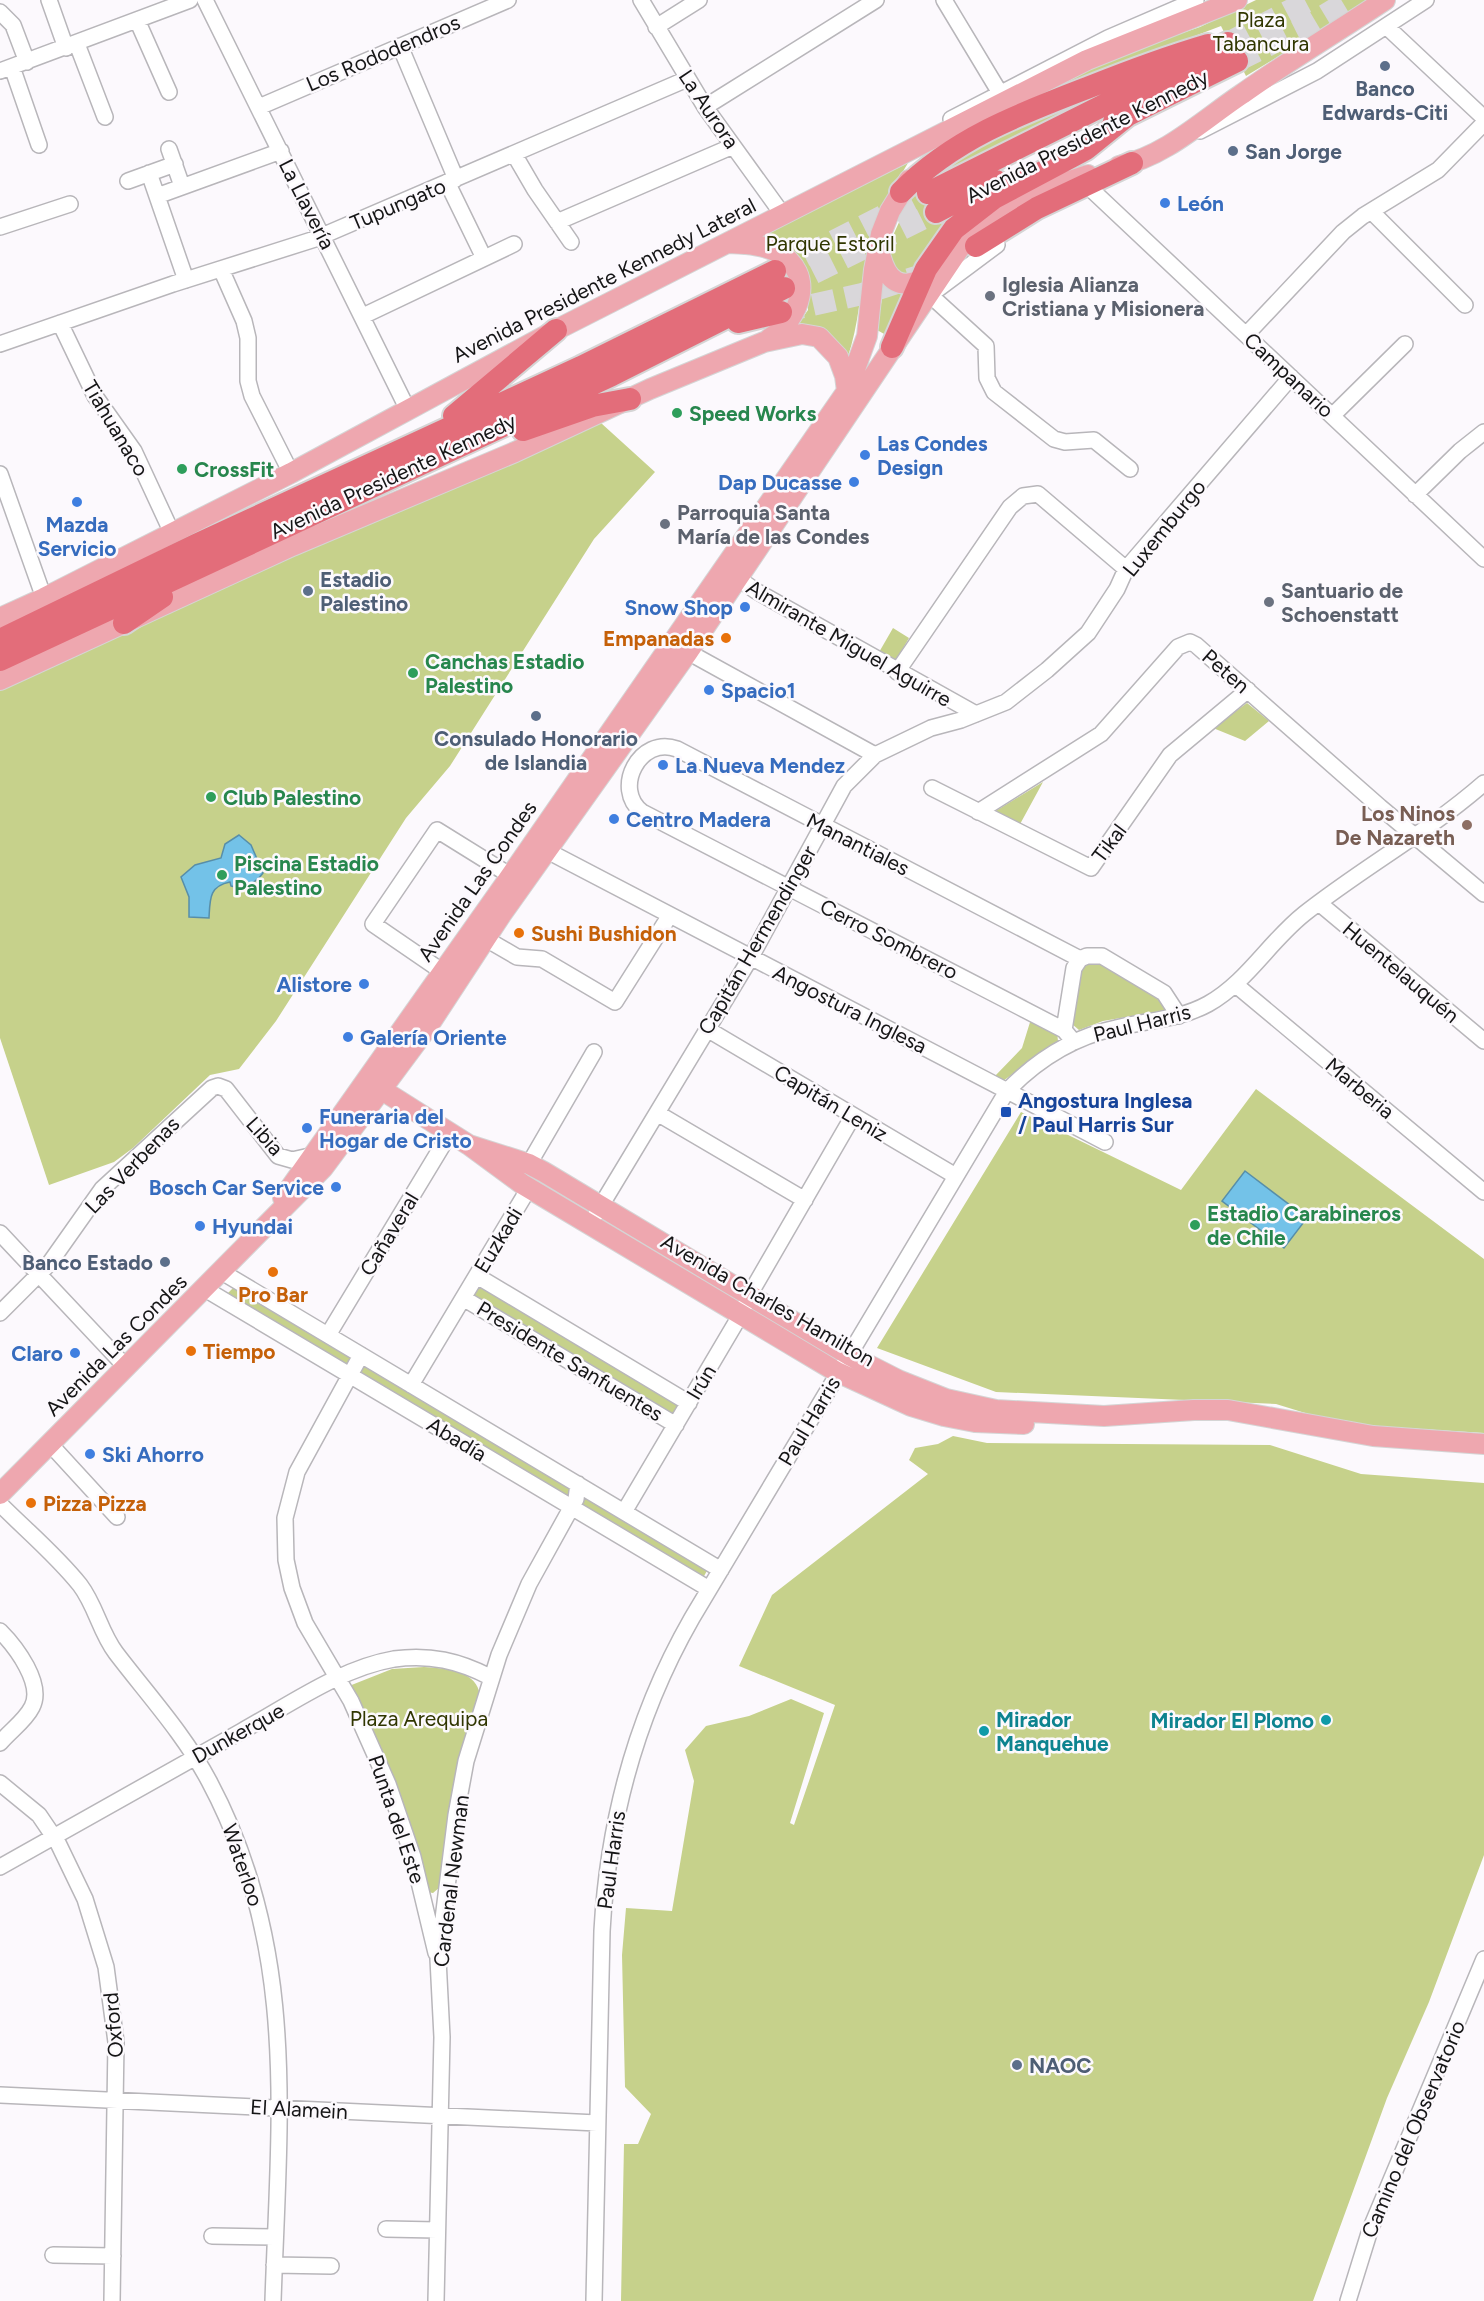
<svg xmlns="http://www.w3.org/2000/svg" width="1484" height="2301" font-family="Figtree,sans-serif">
<style>
.green{fill:#c6d18b}
.water{fill:#73c2e8;stroke:#578ea9;stroke-width:1.5}
.lines{fill:none;stroke-linecap:round;stroke-linejoin:round}
.highway-tunnel{stroke:#d9d7da;stroke-width:22;stroke-dasharray:22 11;stroke-linecap:butt}
.minor-casing{stroke:#b8b6ba;stroke-width:18}
.major-casing{stroke:#d5d5d5;stroke-width:22}
.highway-casing{stroke:#d5d5d5;stroke-width:26}
.minor{stroke:#fff;stroke-width:15}
.major{stroke:#eea7af;stroke-width:20}
.highway{stroke:#e36d7a;stroke-width:22}
.service-dot{fill:#5c6f8a;stroke:#fcf9fd;stroke-width:2}
.shop-dot{fill:#3f7fe0;stroke:#fcf9fd;stroke-width:2}
.worship-dot{fill:#6b7280;stroke:#fcf9fd;stroke-width:2}
.leisure-dot{fill:#2e9e5b;stroke:#fcf9fd;stroke-width:2}
.food-dot{fill:#e8710a;stroke:#fcf9fd;stroke-width:2}
.education-dot{fill:#8d6e63;stroke:#fcf9fd;stroke-width:2}
.transit-dot{fill:#1a4fb4;stroke:#fcf9fd;stroke-width:2}
.culture-dot{fill:#0f9aa8;stroke:#fcf9fd;stroke-width:2}
.labels{text-anchor:middle;dominant-baseline:central;stroke-width:5;stroke-linejoin:round;paint-order:stroke}
.park-label{font-size:21px;fill:#303600;stroke:#fcf9fd}
.street-label{font-size:21px;fill:#151516;stroke:#fcf9fd}
.service-label{font-size:21px;font-weight:bold;fill:#4e5e75;stroke:#fcf9fd;text-anchor:start}
.shop-label{font-size:21px;font-weight:bold;fill:#366cbe;stroke:#fcf9fd;text-anchor:start}
.worship-label{font-size:21px;font-weight:bold;fill:#5b616d;stroke:#fcf9fd;text-anchor:start}
.leisure-label{font-size:21px;font-weight:bold;fill:#27864d;stroke:#fcf9fd;text-anchor:start}
.food-label{font-size:21px;font-weight:bold;fill:#c56008;stroke:#fcf9fd;text-anchor:start}
.education-label{font-size:21px;font-weight:bold;fill:#785e54;stroke:#fcf9fd;text-anchor:end}
.transit-label{font-size:21px;font-weight:bold;fill:#164399;stroke:#fcf9fd;text-anchor:start}
.culture-label{font-size:21px;font-weight:bold;fill:#0d838f;stroke:#fcf9fd;text-anchor:start}
</style>
<rect width="100%" height="100%" fill="#fcf9fd"/>
<!-- green -->
<path class="green" d="M1256 0H1371L1246 76 1221 26 1016 104 1115 56 1200 27Z
M1112 88 924 189 943 226 886 335 877 330 891 240 914 189 976 142Z
M908 163C892 190 873 219 867 251 860 288 860 323 847 359L818 328 799 323 808 310V294L757 237Z
M601 423 655 472 594 539 450 766 406 818 276 1021 239 1069 210 1075 133 1148 114 1162 49 1185 0 1038V681L298 549Z
M893 628 909 638 894 664 878 654Z
M1247 703 1269 721 1245 741 1213 728Z
M1043 782 1019 826 994 812Z
M1099 958 1168 1001 1167 1010 1103 1021 1079 1030 1072 1024 1077 970 1087 960Z
M1031 1019 1057 1032 1058 1041 1003 1081 994 1077 1022 1048Z
M1256 1089 1484 1259V1433L1341 1424 1276 1404 996 1392 877 1348 1021 1112 1181 1190Z
M483 1282 685 1402 674 1420 471 1299Z
M236 1285 709 1567 703 1578 227 1294Z
M953 1436 987 1443 1270 1445 1361 1474 1484 1483V1855L1429 2002 1387 2098 1313 2301H621L624 2144H638L651 2114 625 2087 622 1955 626 1908 672 1911 694 1781 685 1750 706 1726 749 1716 791 1699 824 1713 790 1823 794 1825 835 1705 739 1666 772 1595 928 1474 909 1460 915 1448 938 1444Z
M424 1667C441 1668 474 1670 479 1691L440 1887 433 1893 427 1892 349 1686 392 1669Z"/>
<!-- water -->
<path class="water" d="M239 835 251 845 263 873C257 882 243 890 231 886L230 882C209 886 210 899 209 918L189 917V897L181 877 195 865 221 858 225 844Z
M1245 1171 1307 1218 1284 1248 1222 1201Z"/>
<g class="lines">
<!-- highway-tunnel -->
<path class="highway-tunnel" d="M1228 43 1310 0
M1237 61 1303 28 1350 0
M775 271 928 193
M784 288 936 212
M781 312 862 294 916 277"/>
<!-- minor casing -->
<g class="minor-casing">
<path id="minor" d="M49 0 66 48
M205 0 408 410
M641 0 705 107 783 215
M944 0 1000 93
M0 12 13 25 27 62
M137 20 169 92
M1386 26 1484 118
M656 27 699 0
M77 44 105 117
M400 46 456 179
M12 67 39 145
M0 71 190 0
M259 107 508 0
M705 107 876 0
M951 119 1108 38 1196 0
M1200 131 1317 71 1426 0
M169 149 182 186
M514 154 535 190 571 242
M149 173 186 280
M128 181 175 164
M447 182 484 258
M1094 192 1484 559
M157 196 281 151
M1371 211 1465 305
M557 222 733 146
M0 227 70 204
M997 245 930 295 986 346 987 378 994 392 1054 439 1065 442 1094 440 1130 469
M221 269 244 321 248 338V381L252 396 291 473
M363 316 514 244
M60 323 95 396 134 451 172 533
M1246 335 1343 232 1363 216 1438 170 1484 123
M0 344 173 284 315 239 687 79
M1332 416 1405 344
M0 474 44 598
M1415 495 1460 451 1484 432
M729 572 756 591 976 714
M688 652 875 755
M897 672 1010 507 1023 496 1038 494 1126 569
M932 788 1091 868 1170 755 1248 690
M978 812 1101 734 1178 647 1190 642 1196 645 1380 807 1484 894
M538 846 1105 1142
M1319 903 1484 1041
M486 939 517 957 542 959 615 1002 670 915
M443 972 373 924 437 830 511 876
M1236 985 1484 1192
M707 1029 954 1175
M1064 1030 1074 968 1080 959 1087 956H1102L1164 993 1179 1016
M1074 1042 1064 1030 642 812C612 789 640 735 677 749L1080 959
M657 1113 805 1200
M529 1164 594 1052
M596 1214 751 957 844 786 875 755 931 728 961 720 1006 702 1047 670 1088 633 1117 589 1126 569 1291 377
M0 1233 126 1367
M222 1272 721 1570
M477 1276 689 1403
M205 1289 709 1589
M463 1298 676 1425
M0 1313 49 1264 102 1189 212 1088 218 1086 226 1089 278 1156 292 1160 314 1155
M328 1335 450 1133
M361 1355 297 1472 285 1518 286 1560 292 1588 305 1623 351 1701 388 1784 413 1857 436 1953
M411 1385 529 1188
M50 1444 117 1517
M0 1504C26 1530 57 1556 80 1585 96 1606 100 1632 116 1653 148 1695 184 1734 209 1781 299 1949 279 2119 273 2301
M624 1512 741 1314 750 1294 853 1116
M0 1631C16 1647 44 1684 32 1707 25 1721 10 1731 0 1743
M0 1783 39 1815 58 1843 85 1899 106 1967 116 2042 112 2301
M0 1867C81 1821 162 1776 242 1731 289 1705 341 1668 394 1659 430 1654 459 1661 490 1677
M0 2095 597 2123
M386 2229 437 2230
M212 2236 275 2237
M53 2255 113 2256
M274 2265 331 2266
M436 2301 442 2037 438 1959 456 1815 466 1761 499 1655 529 1584 576 1499 578 1484
M594 2301 602 1931C608 1821 637 1714 692 1618L1007 1091C1037 1060 1073 1037 1116 1028 1147 1020 1179 1020 1208 1004 1247 982 1269 942 1304 914 1362 868 1428 832 1484 783
M1348 2301 1370 2230 1484 1959"/>
</g>
<!-- major casing -->
<g class="major-casing">
<path id="major" d="M1119 166C1166 156 1203 120 1242 94 1288 61 1337 32 1385 0
M727 243C743 244 762 244 777 252 817 274 800 319 769 339
M879 250C886 282 900 293 931 275
M0 618 44 598 291 473 556 330 1087 60 1237 0
M0 680 292 546 515 452 650 389 764 342 802 334 819 337 838 357 845 376 847 391
M371 1083 469 1145 522 1184 837 1372 911 1406 944 1416 975 1422 1024 1424
M469 1145 529 1164 544 1172 849 1355 898 1380 946 1399 996 1410 1104 1416 1194 1410H1228L1373 1436 1484 1444
M283 1198 505 884 847 391 867 336 874 270 881 234 890 211 909 180
M0 1494 323 1168 427 1028 501 915 688 652 959 249C992 209 1040 190 1088 175"/>
</g>
<!-- highway casing -->
<g class="highway-casing">
<path id="highway" d="M1114 122 1237 61
M901 192C953 139 1019 114 1087 88 1127 72 1167 57 1208 45
M928 193 1228 43
M936 212 996 181
M976 246 1037 208 1132 163
M738 322 781 312
M892 347 926 269 954 229 994 198 1086 149 1128 115
M454 416 556 330
M523 430 592 406 630 399
M124 623 162 597
M0 640 196 545 581 367 775 271
M0 660 612 375 784 288"/>
</g>
<!-- minor -->
<use href="#minor" class="minor"/>
<!-- major -->
<use href="#major" class="major"/>
<!-- highway -->
<use href="#highway" class="highway"/>
</g>
<!-- markers -->
<g class="service-dot">
<circle cx="1385" cy="66" r="6"/>
<circle cx="1233" cy="151" r="6"/>
<circle cx="308" cy="591" r="6"/>
<circle cx="536" cy="716" r="6"/>
<circle cx="165" cy="1262" r="6"/>
<circle cx="1017" cy="2065" r="6"/>
</g>
<g class="shop-dot">
<circle cx="1165" cy="203" r="6"/>
<circle cx="865" cy="455" r="6"/>
<circle cx="854" cy="482" r="6"/>
<circle cx="77" cy="502" r="6"/>
<circle cx="745" cy="607" r="6"/>
<circle cx="709" cy="690" r="6"/>
<circle cx="663" cy="765" r="6"/>
<circle cx="614" cy="819" r="6"/>
<circle cx="364" cy="984" r="6"/>
<circle cx="348" cy="1037" r="6"/>
<circle cx="307" cy="1128" r="6"/>
<circle cx="336" cy="1187" r="6"/>
<circle cx="200" cy="1226" r="6"/>
<circle cx="75" cy="1353" r="6"/>
<circle cx="90" cy="1454" r="6"/>
</g>
<g class="worship-dot">
<circle cx="990" cy="296" r="6"/>
<circle cx="665" cy="524" r="6"/>
<circle cx="1269" cy="602" r="6"/>
</g>
<g class="leisure-dot">
<circle cx="677" cy="413" r="6"/>
<circle cx="182" cy="469" r="6"/>
<circle cx="413" cy="673" r="6"/>
<circle cx="211" cy="797" r="6"/>
<circle cx="222" cy="875" r="6"/>
<circle cx="1195" cy="1225" r="6"/>
</g>
<g class="food-dot">
<circle cx="726" cy="638" r="6"/>
<circle cx="519" cy="933" r="6"/>
<circle cx="273" cy="1272" r="6"/>
<circle cx="191" cy="1351" r="6"/>
<circle cx="31" cy="1503" r="6"/>
</g>
<circle class="education-dot" cx="1467" cy="825" r="6"/>
<rect class="transit-dot" x="1000" y="1106" width="12" height="12" rx="3"/>
<g class="culture-dot">
<circle cx="1326" cy="1720" r="6"/>
<circle cx="984" cy="1731" r="6"/>
</g>
<g class="labels">
<!-- park labels -->
<g class="park-label">
<text x="1261" y="19">Plaza<tspan x="1261" dy="24">Tabancura</tspan></text>
<text x="830" y="243">Parque Estoril</text>
<text x="419" y="1718">Plaza Arequipa</text>
</g>
<!-- street labels -->
<g class="street-label">
<text transform="translate(383 53) rotate(-23)">Los Rododendros</text>
<text transform="translate(709 109) rotate(56)">La Aurora</text>
<text transform="translate(1087 136) rotate(-27)">Avenida Presidente Kennedy</text>
<text transform="translate(307 204) rotate(63)">La Llavería</text>
<text transform="translate(398 204) rotate(-23)">Tupungato</text>
<text transform="translate(604 280) rotate(-27)">Avenida Presidente Kennedy Lateral</text>
<text transform="translate(1289 375) rotate(43)">Campanario</text>
<text transform="translate(116 428) rotate(59)">Tiahuanaco</text>
<text transform="translate(393 476) rotate(-25)">Avenida Presidente Kennedy</text>
<text transform="translate(1164 528) rotate(-51)">Luxemburgo</text>
<text transform="translate(849 643) rotate(30)">Almirante Miguel Aguirre</text>
<text transform="translate(1226 671) rotate(41)">Peten</text>
<text transform="translate(1109 843) rotate(-53)">Tikal</text>
<text transform="translate(858 844) rotate(27)">Manantiales</text>
<text transform="translate(477 881) rotate(-55)">Avenida Las Condes</text>
<text transform="translate(889 939) rotate(27)">Cerro Sombrero</text>
<text transform="translate(757 940) rotate(-60)">Capitán Hermendinger</text>
<text transform="translate(1401 972) rotate(40)">Huentelauquén</text>
<text transform="translate(850 1009) rotate(27)">Angostura Inglesa</text>
<text transform="translate(1142 1023) rotate(-14)">Paul Harris</text>
<text transform="translate(1360 1088) rotate(40)">Marberia</text>
<text transform="translate(831 1103) rotate(31)">Capitán Leniz</text>
<text transform="translate(265 1136) rotate(48)">Libia</text>
<text transform="translate(132 1165) rotate(-46)">Las Verbenas</text>
<text transform="translate(389 1234) rotate(-59)">Cañaveral</text>
<text transform="translate(498 1240) rotate(-59)">Euzkadi</text>
<text transform="translate(768 1300) rotate(30)">Avenida Charles Hamilton</text>
<text transform="translate(116 1345) rotate(-45)">Avenida Las Condes</text>
<text transform="translate(570 1361) rotate(31)">Presidente Sanfuentes</text>
<text transform="translate(701 1382) rotate(-59)">Irún</text>
<text transform="translate(809 1421) rotate(-59)">Paul Harris</text>
<text transform="translate(457 1439) rotate(31)">Abadía</text>
<text transform="translate(238 1733) rotate(-29)">Dunkerque</text>
<text transform="translate(397 1819) rotate(71)">Punta del Este</text>
<text transform="translate(611 1860) rotate(-82)">Paul Harris</text>
<text transform="translate(243 1865) rotate(71)">Waterloo</text>
<text transform="translate(451 1881) rotate(-83)">Cardenal Newman</text>
<text transform="translate(113 2025) rotate(-95)">Oxford</text>
<text transform="translate(299 2109) rotate(3)">El Alamein</text>
<text transform="translate(1413 2129) rotate(-67)">Camino del Observatorio</text>
</g>
<!-- service labels -->
<g class="service-label">
<text x="1385" y="88" text-anchor="middle">Banco<tspan x="1385" dy="24">Edwards-Citi</tspan></text>
<text x="1245" y="151">San Jorge</text>
<text x="320" y="579">Estadio<tspan x="320" dy="24">Palestino</tspan></text>
<text x="536" y="738" text-anchor="middle">Consulado Honorario<tspan x="536" dy="24">de Islandia</tspan></text>
<text x="153" y="1262" text-anchor="end">Banco Estado</text>
<text x="1029" y="2065">NAOC</text>
</g>
<!-- shop labels -->
<g class="shop-label">
<text x="1177" y="203">León</text>
<text x="877" y="443">Las Condes<tspan x="877" dy="24">Design</tspan></text>
<text x="842" y="482" text-anchor="end">Dap Ducasse</text>
<text x="77" y="524" text-anchor="middle">Mazda<tspan x="77" dy="24">Servicio</tspan></text>
<text x="733" y="607" text-anchor="end">Snow Shop</text>
<text x="721" y="690">Spacio1</text>
<text x="675" y="765">La Nueva Mendez</text>
<text x="626" y="819">Centro Madera</text>
<text x="352" y="984" text-anchor="end">Alistore</text>
<text x="360" y="1037">Galería Oriente</text>
<text x="319" y="1116">Funeraria del<tspan x="319" dy="24">Hogar de Cristo</tspan></text>
<text x="324" y="1187" text-anchor="end">Bosch Car Service</text>
<text x="212" y="1226">Hyundai</text>
<text x="63" y="1353" text-anchor="end">Claro</text>
<text x="102" y="1454">Ski Ahorro</text>
</g>
<!-- worship labels -->
<g class="worship-label">
<text x="1002" y="284">Iglesia Alianza<tspan x="1002" dy="24">Cristiana y Misionera</tspan></text>
<text x="677" y="512">Parroquia Santa<tspan x="677" dy="24">María de las Condes</tspan></text>
<text x="1281" y="590">Santuario de<tspan x="1281" dy="24">Schoenstatt</tspan></text>
</g>
<!-- leisure labels -->
<g class="leisure-label">
<text x="689" y="413">Speed Works</text>
<text x="194" y="469">CrossFit</text>
<text x="425" y="661">Canchas Estadio<tspan x="425" dy="24">Palestino</tspan></text>
<text x="223" y="797">Club Palestino</text>
<text x="234" y="863">Piscina Estadio<tspan x="234" dy="24">Palestino</tspan></text>
<text x="1207" y="1213">Estadio Carabineros<tspan x="1207" dy="24">de Chile</tspan></text>
</g>
<!-- food labels -->
<g class="food-label">
<text x="714" y="638" text-anchor="end">Empanadas</text>
<text x="531" y="933">Sushi Bushidon</text>
<text x="273" y="1294" text-anchor="middle">Pro Bar</text>
<text x="203" y="1351">Tiempo</text>
<text x="43" y="1503">Pizza Pizza</text>
</g>
<!-- education labels -->
<g class="education-label">
<text x="1455" y="813">Los Ninos<tspan x="1455" dy="24">De Nazareth</tspan></text>
</g>
<!-- transit labels -->
<g class="transit-label">
<text x="1018" y="1100">Angostura Inglesa<tspan x="1018" dy="24">/ Paul Harris Sur</tspan></text>
</g>
<!-- culture labels -->
<g class="culture-label">
<text x="996" y="1719">Mirador<tspan x="996" dy="24">Manquehue</tspan></text>
<text x="1314" y="1720" text-anchor="end">Mirador El Plomo</text>
</g>
</g>
</svg>
